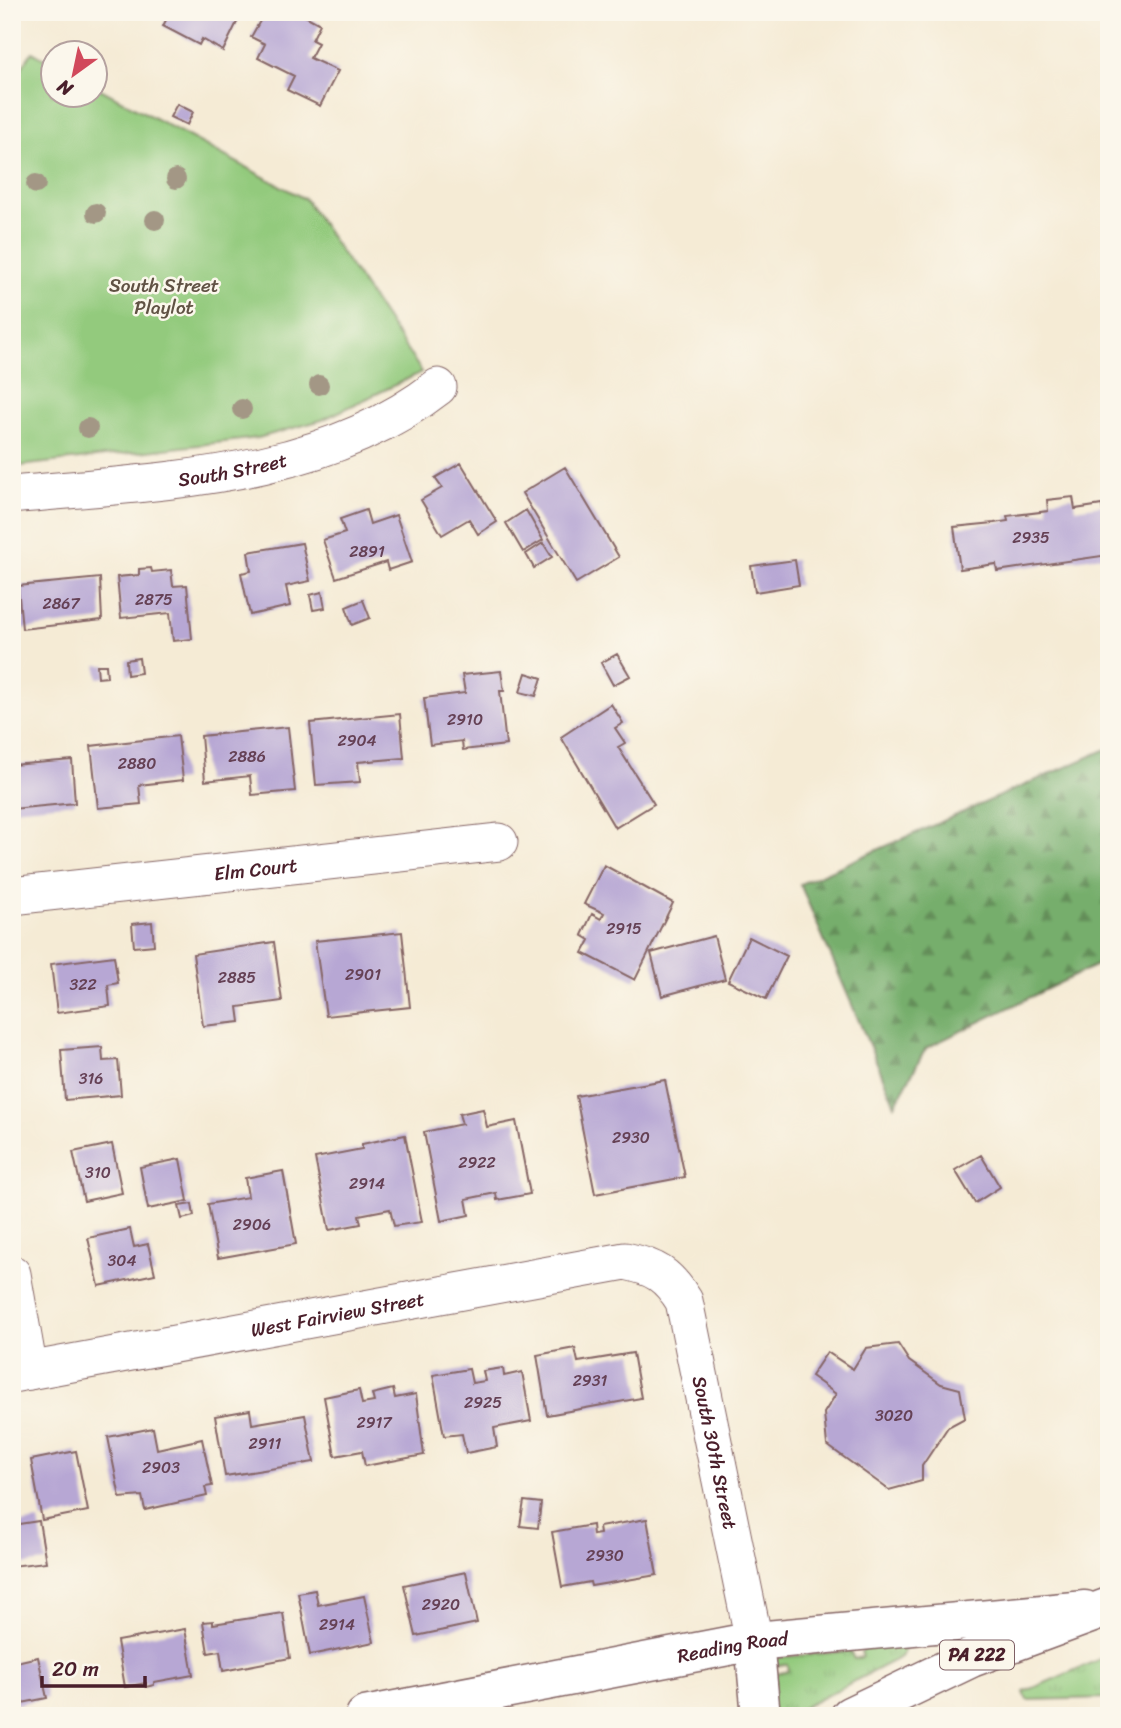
<svg xmlns="http://www.w3.org/2000/svg" width="1121" height="1728" font-family="Sriracha,sans-serif">
<style>
.grass{fill:url(#grass-tufts);stroke:#6e7454;stroke-width:2}
.forest{fill:url(#forest-firs);stroke:#60664c;stroke-width:2}
.green{fill:#93ca7d;stroke:#6e7454;stroke-width:2}
.building{fill:#b7a7d4}
.lines{fill:none;stroke-linecap:round;stroke-linejoin:round}
.minor-casing{stroke:#866666;stroke-width:39}
.tertiary-casing{stroke:#866666;stroke-width:41}
.primary-casing{stroke:#866666;stroke-width:41}
.minor{stroke:#fff;stroke-width:37}
.tertiary{stroke:#fff;stroke-width:38}
.primary{stroke:#fff;stroke-width:38}
.tree{fill:#a39785}
.labels{text-anchor:middle;dominant-baseline:central;stroke-width:5;stroke-linejoin:round;paint-order:stroke}
.number-label{font-size:16px;fill:#654155}
.shield{fill:#fbf7ec;stroke:#7f6065;stroke-width:2}
.shield-label{font-size:18px;font-weight:bold;fill:#4a1f2b}
.park-label{font-size:19px;fill:#605244;stroke:#fbf7ec}
.street-label{font-size:19px;fill:#4a1f2b;stroke:#fbf7ec}
</style>
<defs>
<pattern id="grass-tufts" width="24" height="20" patternUnits="userSpaceOnUse" patternTransform="scale(1.75)"><rect width="24" height="20" fill="#93ca7d"/><path d="M3 7l-1-3M5 7V3M7 7l1-3M15 17l-1-3M17 17v-4M19 17l1-3" fill="none" stroke="#80ad6c"/></pattern>
<pattern id="forest-firs" width="22" height="20" patternUnits="userSpaceOnUse" patternTransform="scale(1.75)"><rect width="22" height="20" fill="#76ae6c"/><path d="M5 1l3.5 6h-7zM16 11l3.5 6h-7z" fill="#638d59"/></pattern>
</defs>
<rect width="100%" height="100%" fill="#fbf7ec"/>
<filter id="ink" filterUnits="userSpaceOnUse"><feTurbulence type="fractalNoise" baseFrequency=".0143" numOctaves="2"/><feDisplacementMap in="SourceGraphic" scale="14" xChannelSelector="R" yChannelSelector="G"/><feConvolveMatrix kernelMatrix="1 2 1 2 8 2 1 2 1" color-interpolation-filters="sRGB"/></filter>
<filter id="wash" filterUnits="userSpaceOnUse"><feTurbulence type="fractalNoise" baseFrequency=".00686" numOctaves="4" result="noise"/><feDisplacementMap in="SourceGraphic" scale="28" xChannelSelector="R" yChannelSelector="G"/><feGaussianBlur stdDeviation="1.57" result="paint"/><feColorMatrix in="noise" values="0 0 0 0 0 0 0 0 0 0 0 0 0 0 0 0 0 1.4 0 .05"/><feComposite in="paint" operator="in"/></filter>
<g filter="url(#wash)">
<rect width="100%" height="100%" fill="#f5ebd5"/>
<!-- grass -->
<path class="grass" d="M868 1645H900L905 1649 901 1657 787 1716H769L776 1674 788 1671 787 1664 777 1666 771 1658 850 1651 854 1659 863 1657 861 1652Z
M1109 1655V1698L1027 1700 1024 1692Z"/>
<!-- forest -->
<path class="forest" d="M1109 748V959L926 1048 895 1105 800 884Z"/>
<!-- green -->
<path class="green" d="M32 52 52 63V94H94L95 86 305 199 422 372 322 420 258 438 12 467V82Z"/>
<g id="blocks">
<!-- building -->
<path class="building" d="M170 12H242L223 51 202 39 199 45 163 26Z
M265 12H298L320 24 312 40 318 43 310 58 338 71 320 106 287 90 294 76 258 58 265 44 251 37Z
M177 104 193 112 187 125 170 117Z
M461 463 497 522 478 534 469 519 442 535 421 500 442 488 435 478Z
M565 467 619 557 576 583 522 493Z
M1073 497 1075 509 1102 505 1109 555 997 571 996 564 960 569 954 527 994 523 1008 521 1007 516 1048 511 1047 500Z
M366 510 370 524 396 515 412 562 388 570 386 562 336 578 323 540 345 533 340 519Z
M526 510 543 540 523 552 506 523Z
M302 543 310 581 286 586 290 606 250 615 241 573 251 571 248 552Z
M543 543 552 557 534 568 526 554Z
M795 560 799 585 755 592 751 566Z
M151 568 152 572 171 570 173 586 187 585 192 639 173 641 170 613 121 618 117 577 139 575V569Z
M100 578 102 620 22 629 18 586Z
M322 592 325 608 313 610 310 595Z
M363 600 370 618 352 625 346 607Z
M617 654 630 676 613 685 601 663Z
M139 658 141 673 127 675 126 660Z
M97 665H106L107 677 98 678Z
M501 671 504 691H500L506 745 463 750 462 741 430 745 424 698 465 693 462 675Z
M526 673 542 678 536 696 520 692Z
M611 704 623 723 615 728 625 743 618 747 654 804 615 828 561 737Z
M400 714 404 758 358 762 360 782 316 785 310 723Z
M288 727 295 791 252 795 250 776 205 781 201 736Z
M178 736 183 780 139 785 141 804 98 808 91 746Z
M72 760 75 803 12 809V765Z
M604 865 673 903 635 980 583 953 590 940 582 935 592 914 601 919 604 913 584 904Z
M152 922 154 945 134 947 132 924Z
M402 932 410 1007 326 1016 315 941Z
M714 936 725 979 662 996 651 953Z
M749 937 787 956 766 999 728 981Z
M274 942 282 1001 238 1007 240 1022 203 1026 193 954Z
M114 956 118 983 108 985 110 1006 57 1013 51 964Z
M102 1047 103 1061 118 1060 121 1095 65 1100 61 1050Z
M665 1080 685 1177 595 1194 576 1096Z
M483 1109 487 1127 516 1121 530 1194 497 1200 496 1193 466 1199 469 1215 441 1221 424 1132 462 1124 459 1114Z
M405 1135 422 1222 394 1226 390 1209 359 1215 361 1224 329 1230 315 1158 362 1149V1144Z
M112 1144 122 1193 84 1201 73 1152Z
M981 1155 1000 1187 975 1203 955 1170Z
M180 1159 188 1201 148 1209 140 1167Z
M283 1171 296 1244 218 1258 208 1204 248 1197 245 1178Z
M192 1204 194 1216 182 1219 179 1206Z
M130 1229 134 1247 148 1244 155 1274 99 1286 88 1238Z
M898 1344 909 1361 941 1384 960 1389 965 1418 948 1427 922 1466V1481L889 1490 827 1445 824 1413 836 1394 811 1376 827 1352 853 1369 866 1348Z
M575 1348 578 1362 633 1353 641 1398 547 1415 537 1355Z
M503 1368 504 1376 522 1372 531 1421 494 1428 497 1447 466 1453 462 1434 444 1436 433 1375 469 1369 472 1383 485 1381 483 1371Z
M393 1389 395 1398 416 1394 424 1455 365 1466 362 1451 335 1456 324 1397 359 1390 362 1404 374 1402 372 1394Z
M250 1410 252 1424 305 1415 314 1462 225 1476 215 1416Z
M153 1428 157 1449 202 1439 212 1486 205 1487 207 1496 145 1510 142 1496 120 1498 108 1437Z
M76 1451 88 1511 42 1520 31 1460Z
M524 1501 541 1503 538 1528 520 1526Z
M647 1519 657 1575 591 1586 590 1582 562 1587 552 1532 592 1525 593 1535 600 1534 599 1527Z
M39 1521 46 1562 12 1566V1525Z
M466 1572 477 1623 416 1636 404 1585Z
M315 1590 318 1605 364 1596 374 1642 310 1655 298 1593Z
M283 1613 290 1658 223 1671 220 1651 208 1653 203 1622 213 1621V1624Z
M185 1629 193 1675 154 1682V1685L146 1687V1683L125 1687 117 1641Z
M38 1657 47 1698 12 1705V1663Z"/>
</g>
</g>
<g filter="url(#ink)">
<use href="#blocks" fill-opacity="0" stroke="#866666" stroke-width="2"/>
<g class="lines">
<!-- minor casing -->
<g class="minor-casing">
<g id="minor">
<path id="s1" d="M12 495C156 481 319 480 438 387"/>
<path id="s2" d="M12 896 499 842"/>
<path d="M12 1274 29 1371"/>
<path id="s3" d="M12 1374 625 1261C655 1267 668 1275 684 1301L754 1641"/>
</g>
</g>
<!-- tertiary casing -->
<g class="tertiary-casing">
<g id="tertiary">
<path d="M754 1641 761 1716"/>
<path id="s4" d="M365 1716 754 1641 1085 1610"/>
</g>
</g>
<!-- primary casing -->
<g class="primary-casing">
<path id="primary" d="M850 1716 971 1658 1109 1607"/>
</g>
<!-- minor -->
<use href="#minor" class="minor"/>
<!-- tertiary -->
<use href="#tertiary" class="tertiary"/>
<!-- primary -->
<use href="#primary" class="primary"/>
</g>
<!-- trees -->
<g class="tree">
<circle cx="176" cy="179" r="10"/>
<circle cx="36" cy="184" r="10"/>
<circle cx="96" cy="213" r="10"/>
<circle cx="155" cy="220" r="10"/>
<circle cx="319" cy="385" r="10"/>
<circle cx="242" cy="409" r="10"/>
<circle cx="88" cy="428" r="10"/>
</g>
</g>
<g class="labels">
<!-- number labels -->
<g class="number-label">
<text x="1031" y="537">2935</text>
<text x="367" y="551">2891</text>
<text x="154" y="599">2875</text>
<text x="61" y="603">2867</text>
<text x="465" y="719">2910</text>
<text x="357" y="740">2904</text>
<text x="247" y="756">2886</text>
<text x="137" y="763">2880</text>
<text x="624" y="928">2915</text>
<text x="363" y="974">2901</text>
<text x="237" y="977">2885</text>
<text x="83" y="984">322</text>
<text x="91" y="1078">316</text>
<text x="631" y="1137">2930</text>
<text x="477" y="1162">2922</text>
<text x="98" y="1172">310</text>
<text x="367" y="1183">2914</text>
<text x="252" y="1224">2906</text>
<text x="122" y="1260">304</text>
<text x="590" y="1380">2931</text>
<text x="483" y="1402">2925</text>
<text x="894" y="1415">3020</text>
<text x="374" y="1422">2917</text>
<text x="265" y="1443">2911</text>
<text x="161" y="1467">2903</text>
<text x="605" y="1555">2930</text>
<text x="441" y="1604">2920</text>
<text x="337" y="1624">2914</text>
</g>
<!-- shield labels -->
<rect class="shield" x="940" y="1640.5" width="74" height="29" rx="5"/>
<g class="shield-label">
<text x="977" y="1655">PA 222</text>
</g>
<!-- park labels -->
<g class="park-label">
<text x="164" y="285">South Street<tspan x="164" dy="22">Playlot</tspan></text>
</g>
<!-- street labels -->
<g class="street-label">
<text stroke="none"><textPath href="#s1" startOffset="222">South Street</textPath></text>
<text stroke="none"><textPath href="#s2" startOffset="245">Elm Court</textPath></text>
<text stroke="none"><textPath href="#s3" startOffset="331">West Fairview Street</textPath></text>
<text stroke="none"><textPath href="#s3" startOffset="852">South 30th Street</textPath></text>
<text stroke="none"><textPath href="#s4" startOffset="374">Reading Road</textPath></text>
</g>
</g>
<!-- margin -->
<rect width="1121" height="1728" fill="none" stroke="#fbf7ec" stroke-width="42"/>
<!-- north arrow -->
<g transform="translate(74 74) rotate(213)"><circle r="33" fill="#fbf7ec" stroke="#b4a19f" stroke-width="2"/>
<path d="M0-5L12 26L0 18L-12 26Z" fill="#d1495b"/>
<text y="-10" font-size="19" font-weight="bold" text-anchor="middle" fill="#4a1f2b">N</text>
</g>
<!-- scale -->
<path d="M42 1676v10h103v-10" fill="none" stroke="#4a1f2b" stroke-width="3.5"/>
<text x="52" y="1676" font-size="21" fill="#4a1f2b" stroke="#fbf7ec" stroke-width="5" paint-order="stroke">20 m</text>
</svg>
